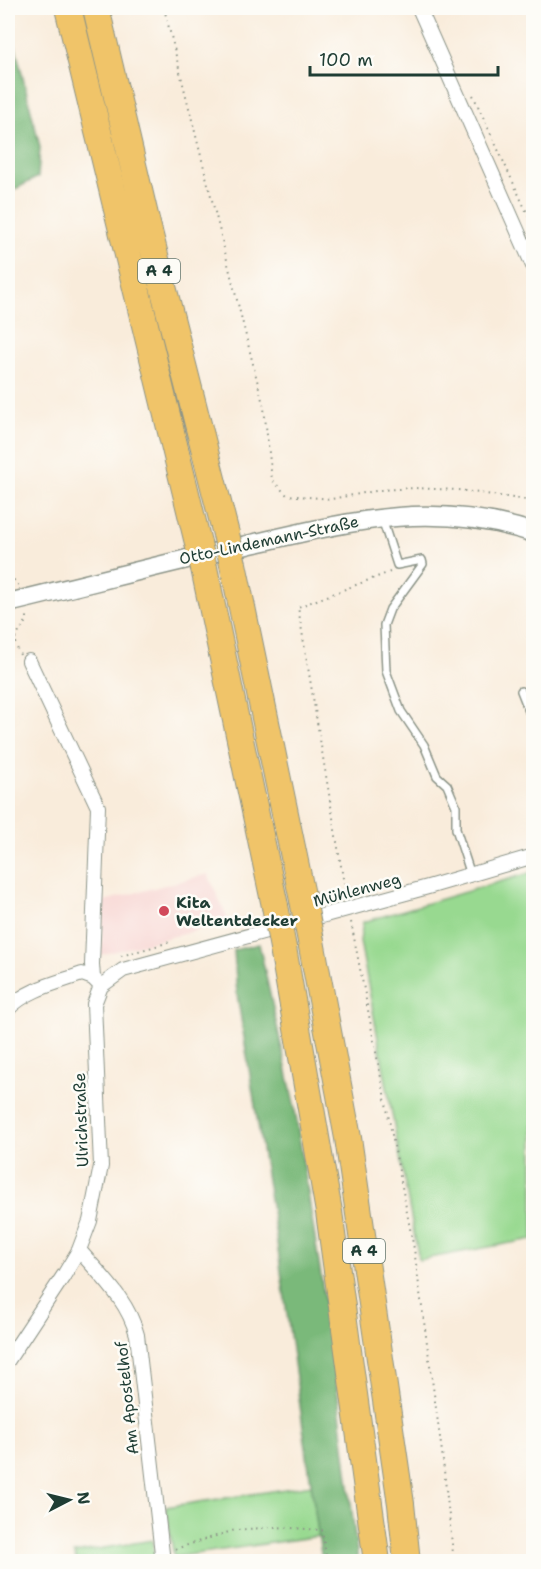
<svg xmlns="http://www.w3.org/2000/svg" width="541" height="1569" font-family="'Shantell Sans',sans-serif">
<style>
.built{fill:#f7d0ce}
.green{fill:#98d990;stroke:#5c8b62;stroke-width:1.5}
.forest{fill:#7ab97a;stroke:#4c7b57;stroke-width:1.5}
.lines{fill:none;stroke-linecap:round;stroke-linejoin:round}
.service-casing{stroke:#8c9488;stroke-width:10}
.minor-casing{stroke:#8c9488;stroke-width:16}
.tertiary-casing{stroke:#8c9488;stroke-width:21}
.motorway-casing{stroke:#8c9488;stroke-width:28}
.path{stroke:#8c9488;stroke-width:2;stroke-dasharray:1.5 4.5;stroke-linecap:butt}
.service{stroke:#fff;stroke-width:7}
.minor{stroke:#fff;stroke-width:14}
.tertiary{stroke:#fff;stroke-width:18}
.motorway{stroke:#f0c469;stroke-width:26}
.motorway-bridge-casing{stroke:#8c9488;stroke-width:28;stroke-linecap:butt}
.motorway-bridge{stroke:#f0c469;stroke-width:26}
.poi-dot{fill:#d1495b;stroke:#fdfcf7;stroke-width:2}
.labels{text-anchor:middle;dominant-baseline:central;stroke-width:5;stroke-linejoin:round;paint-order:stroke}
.shield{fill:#fdfcf7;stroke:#62766e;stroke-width:1.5}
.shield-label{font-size:15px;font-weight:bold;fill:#1f3d34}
.street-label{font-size:16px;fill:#1f3d34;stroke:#fdfcf7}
.poi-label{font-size:16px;font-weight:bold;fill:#1f3d34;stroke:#fdfcf7;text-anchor:start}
</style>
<rect width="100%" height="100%" fill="#fdfcf7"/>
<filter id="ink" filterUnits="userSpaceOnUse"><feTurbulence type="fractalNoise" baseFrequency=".0167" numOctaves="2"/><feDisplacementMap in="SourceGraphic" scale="12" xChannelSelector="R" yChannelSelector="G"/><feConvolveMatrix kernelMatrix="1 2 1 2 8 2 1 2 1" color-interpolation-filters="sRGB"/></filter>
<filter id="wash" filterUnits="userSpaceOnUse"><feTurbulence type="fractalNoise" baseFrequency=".008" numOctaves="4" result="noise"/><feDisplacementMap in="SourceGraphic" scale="24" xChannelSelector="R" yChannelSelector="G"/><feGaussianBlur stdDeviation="1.35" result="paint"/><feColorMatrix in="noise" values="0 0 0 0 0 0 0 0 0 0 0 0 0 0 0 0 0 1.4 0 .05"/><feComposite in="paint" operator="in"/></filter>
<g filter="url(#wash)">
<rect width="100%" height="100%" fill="#f9ecdb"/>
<!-- built -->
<path class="built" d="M208 874 229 922 101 955 104 901Z"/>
<!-- green -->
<path class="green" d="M533 872V1239L419 1260 360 941 363 922Z
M312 1485 319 1536 174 1557 166 1507Z
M152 1540 156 1561H76L74 1553Z"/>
<!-- forest -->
<path class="forest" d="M8 17 40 147 38 177 8 193Z
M259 944 294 1104 332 1347 358 1561H322L276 1236 237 994 234 950Z"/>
</g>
<g filter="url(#ink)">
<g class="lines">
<!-- service casing -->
<g class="service-casing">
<path id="service" d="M382 519 397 565 422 560 423 564 390 609 384 625 386 671 401 711 424 745 437 776 447 785 456 806V829L471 875
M521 691 534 724"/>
</g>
<!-- minor casing -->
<g class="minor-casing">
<path id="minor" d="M419 8 534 268
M29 661 98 807 92 964 93 978 101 986
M8 1009C27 989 57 983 82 974L93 978
M79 1250C101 1276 128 1300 137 1335L163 1562
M8 1360 64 1275 79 1250 90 1221 101 1166 94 1004 101 986 123 970 428 887 534 856"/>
</g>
<!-- tertiary casing -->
<g class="tertiary-casing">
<path id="tertiary" d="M8 603C87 584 167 563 247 545 348 522 431 499 534 533"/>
</g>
<!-- motorway casing -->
<g class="motorway-casing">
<path id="motorway" d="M68 8 198 543
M96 8 147 224 226 534
M233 564 303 900
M204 568 275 906
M311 941 348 1138 401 1504 407 1562
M283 948 329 1212 377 1562"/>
</g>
<!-- path -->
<path class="path" d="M164 8 264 408 272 480 287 495 331 499 381 490 414 488 458 490 534 501
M473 95 534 228
M8 580 13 579 19 586
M20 655 14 640 27 620V614
M346 896 298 607 390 572
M351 922 414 1249 442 1452 454 1562
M121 956 170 942
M175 1549 235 1530 274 1527 322 1530 327 1562"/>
<!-- service -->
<use href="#service" class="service"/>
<!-- minor -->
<use href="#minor" class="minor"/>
<!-- tertiary -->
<use href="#tertiary" class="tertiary"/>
<!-- motorway -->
<use href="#motorway" class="motorway"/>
<!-- motorway-bridge casing -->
<g class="motorway-bridge-casing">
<path id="motorway-bridge" d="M226 534 233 564
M198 543 204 568
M303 900 311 941
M275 906 283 948"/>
</g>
<!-- motorway-bridge -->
<use href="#motorway-bridge" class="motorway-bridge"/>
</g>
</g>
<!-- markers -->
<circle class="poi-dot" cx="164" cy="911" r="6"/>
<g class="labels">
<!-- shield labels -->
<g class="shield">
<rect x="138" y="259" width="42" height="24" rx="4.5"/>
<rect x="343" y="1239" width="42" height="24" rx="4.5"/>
</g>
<g class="shield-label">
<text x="159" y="271">A 4</text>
<text x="364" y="1251">A 4</text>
</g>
<!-- street labels -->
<g class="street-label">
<text transform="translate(269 540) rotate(-12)">Otto-Lindemann-Straße</text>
<text transform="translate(357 890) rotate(-15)">Mühlenweg</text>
<text transform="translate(81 1120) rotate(-92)">Ulrichstraße</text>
<text transform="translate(127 1398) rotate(-96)">Am Apostelhof</text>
</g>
<!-- poi labels -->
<g class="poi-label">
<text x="176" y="902">Kita<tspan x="176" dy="18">Weltentdecker</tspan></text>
</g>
</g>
<!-- margin -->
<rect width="541" height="1569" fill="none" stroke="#fdfcf7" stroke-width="30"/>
<!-- north arrow -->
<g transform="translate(69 1500) rotate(83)" stroke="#fdfcf7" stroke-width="4.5" paint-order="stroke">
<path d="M0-4.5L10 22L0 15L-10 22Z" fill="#1f3d34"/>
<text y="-9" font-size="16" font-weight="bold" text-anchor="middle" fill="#1f3d34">N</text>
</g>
<!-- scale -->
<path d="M310 66v9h188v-9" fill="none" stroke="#1f3d34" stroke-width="3"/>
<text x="319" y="66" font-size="18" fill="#1f3d34" stroke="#fdfcf7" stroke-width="4.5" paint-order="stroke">100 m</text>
</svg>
